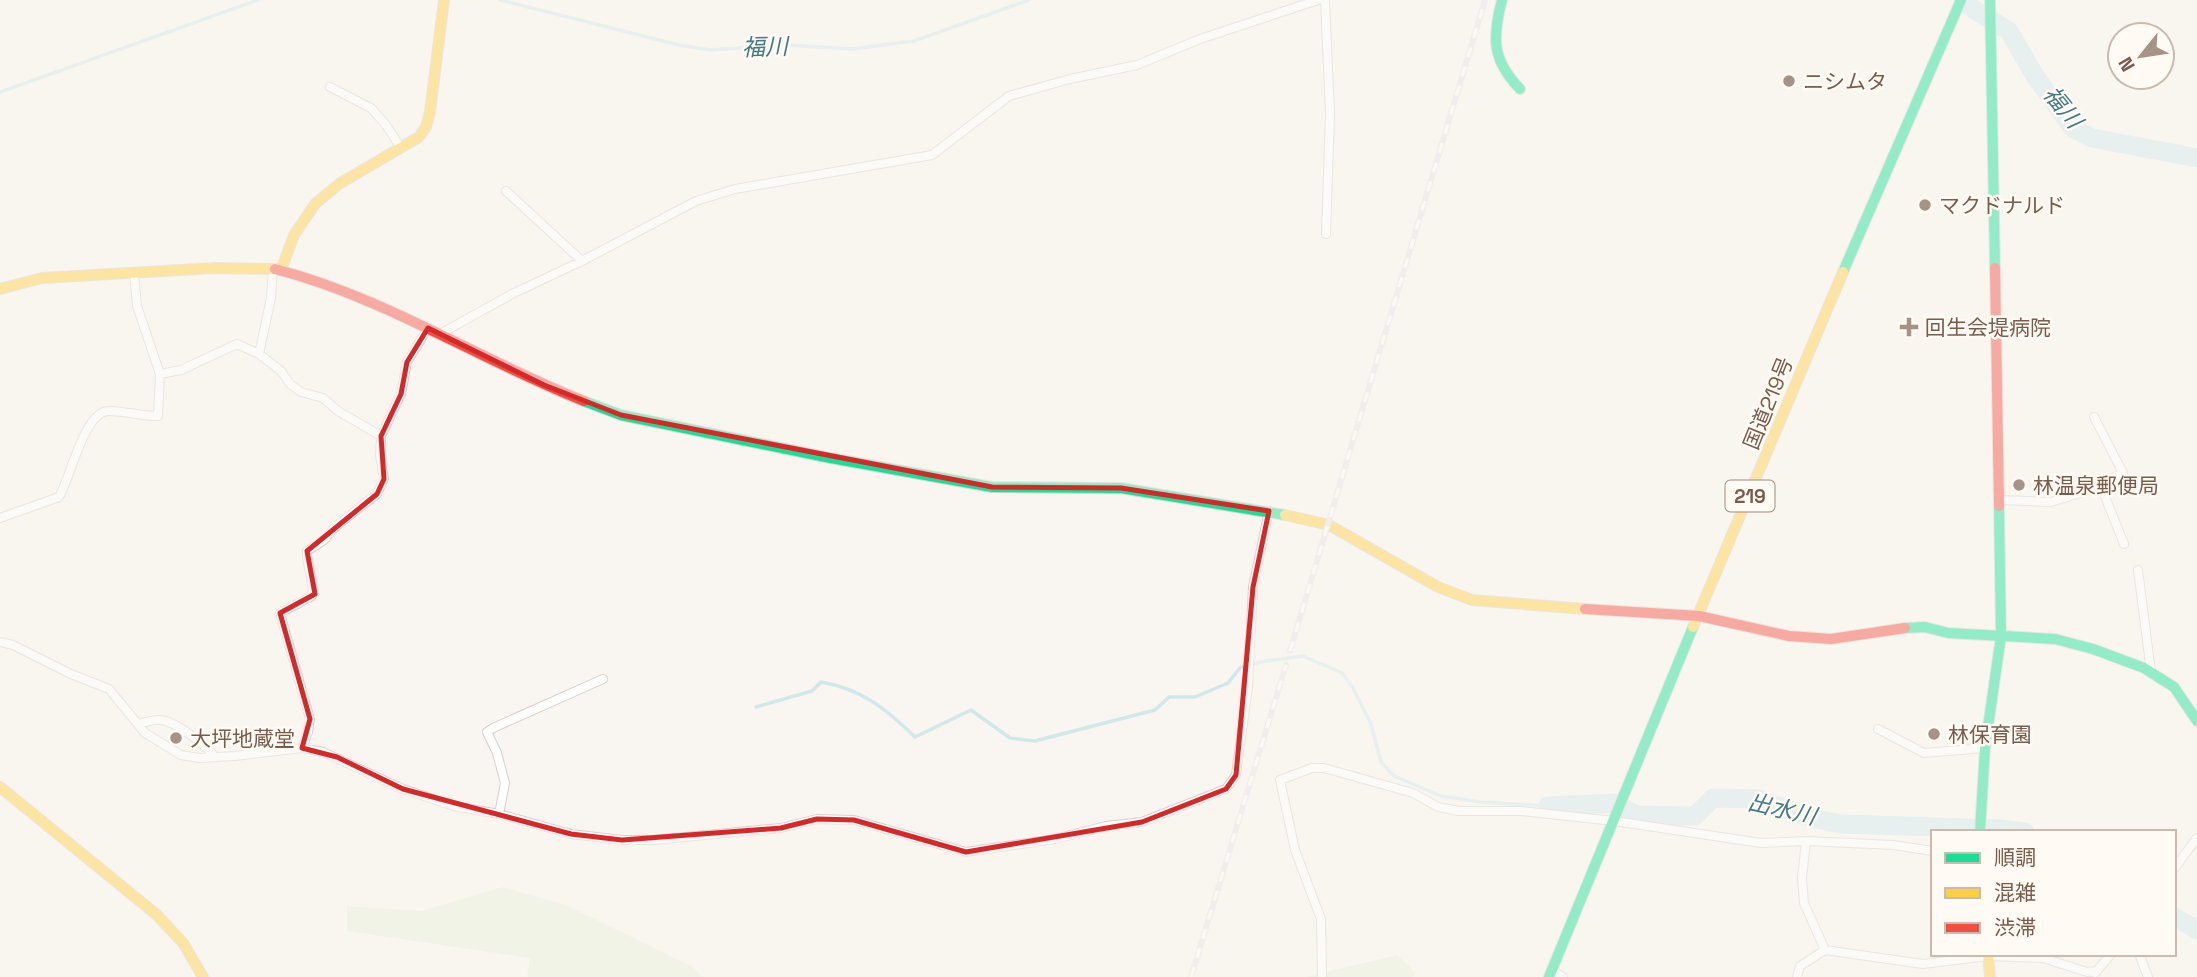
<svg xmlns="http://www.w3.org/2000/svg" width="2197" height="977" font-family="'Space Grotesk','Noto Sans JP',sans-serif">
<style>
.green{fill:#e7f0db}
.lines{fill:none;stroke-linecap:round;stroke-linejoin:round}
.stream{stroke:#d0e8ea;stroke-width:3.5}
.river{stroke:#d0e8ea;stroke-width:19}
.street-casing{stroke:#d7d1cb;stroke-width:10}
.fast-casing{stroke:#d9d2cb;stroke-width:12}
.slow-casing{stroke:#d9d2cb;stroke-width:12}
.jam-casing{stroke:#d9d2cb;stroke-width:12}
.street{stroke:#fefefd;stroke-width:8}
.fast{stroke:#16e098;stroke-width:10}
.slow{stroke:#ffcf43;stroke-width:10}
.jam{stroke:#f24e42;stroke-width:10}
.rail-casing{stroke:#e6e3e7;stroke-width:6}
.rail{stroke:#fffaf3;stroke-width:3.5;stroke-dasharray:10;stroke-linecap:butt}
.marked{fill:none;stroke:#d62828;stroke-width:5;stroke-linejoin:round}
.poi-dot{fill:#a69286;stroke:#fffaf3;stroke-width:2.5}
.labels{text-anchor:middle;dominant-baseline:central;stroke-width:5;stroke-linejoin:round;paint-order:stroke}
.shield{fill:#fffaf3;stroke:#a28b7f;stroke-width:2}
.shield-label{font-size:19px;font-weight:bold;fill:#7a5c4d}
.poi-label{font-size:21px;fill:#7a5c4d;stroke:#fffaf3;text-anchor:start}
.street-label{font-size:21px;fill:#7a5c4d;stroke:#fffaf3}
.water-label{font-size:23px;font-style:italic;fill:#437c86;stroke:#fffaf3}
</style>
<rect width="100%" height="100%" fill="#f9f5f0"/>
<!-- green -->
<path class="green" d="M503 887 568 906 693 967 702 977H527L530 958 347 931V906L421 911Z
M1397 955 1416 973 1414 977H1306Z"/>
<g class="lines">
<!-- stream -->
<path class="stream" d="M500 0 679 45 710 50 788 45 852 49 914 41 1029 0
M0 92 258 0
M756 707 812 691 821 682C862 689 886 709 915 737L971 710 1010 738 1035 741 1155 710 1169 697H1195L1228 683 1240 668 1260 662 1303 656 1342 673 1353 688 1371 724 1381 762 1394 776 1441 796 1480 802 1548 806"/>
<!-- river -->
<path class="river" d="M1963 0 1976 11 2009 31 2035 76 2074 129 2092 138 2197 158
M1548 806 1613 803 1637 815 1695 816 1713 798 1758 799 1811 818 1841 824 2000 829 2025 832
M2174 917 2197 930"/>
<!-- street casing -->
<g class="street-casing">
<path id="street" d="M1325 0 1330 113 1326 234
M330 87 371 108 386 125 401 148
M506 191 582 261
M440 334 512 294 582 261 696 201 735 189 932 155 1009 96 1070 79 1137 65 1200 39 1318 0
M259 354 271 298 273 268
M160 374 181 370 237 344 259 354 281 371 290 384 301 392 323 398 338 411 381 436
M2100 484 2124 544
M2000 500 2051 502 2083 492 2123 473 2094 417
M0 518 59 497C71 477 84 411 109 411 125 411 141 416 158 416L160 374 137 306 134 273
M2138 570 2151 672
M0 642 13 645 71 674 109 689 145 733 181 755 199 758 235 756 302 748 323 752 403 789 454 806 499 814 571 834 622 840H653L781 828 817 819 854 820 966 852 1055 839 1106 826 1142 822 1226 789 1236 775 1248 687 1253 587 1269 511
M138 724C144 723 153 719 160 720 176 721 205 745 215 757
M1878 729 1924 753 1985 748
M302 748 308 732 310 719 280 613 312 596C315 581 306 566 307 551L324 540 335 527 377 494 384 479 380 455 381 436 401 394 407 362 428 328
M499 814 505 783 497 753 487 732 493 728 603 679
M2174 869 2197 838
M1825 950 1923 964 1988 956 2043 958 2087 972 2097 971
M2139 954 2148 977
M1552 970 1563 977
M2095 973 2111 954
M1322 977 1321 919 1295 850 1280 780 1312 768H1324L1413 793 1438 807 1459 811H1521L1614 821 1761 843 1806 841 1893 845 1933 851
M1797 977 1800 966 1825 950 1804 903 1802 878 1806 841"/>
</g>
<!-- fast casing -->
<g class="fast-casing">
<path id="fast" d="M1502 0C1492 38 1492 60 1520 89
M1990 0 1995 268
M1843 272 1961 0
M584 401 621 415 831 458 992 487 1121 488 1285 515
M1905 628 1925 627 1948 633 2055 639 2093 649 2144 668 2174 687 2197 721
M1980 832 1985 748 2001 636 1999 506
M1549 977 1693 627"/>
</g>
<!-- slow casing -->
<g class="slow-casing">
<path id="slow" d="M281 270 294 235 315 204 339 184 419 137 426 127 430 112 444 0
M0 289 42 278 215 268 275 269
M1285 515 1329 525 1438 587 1472 600 1585 609
M1693 627 1843 272
M0 787 157 915 183 943 203 977
M1988 954 1990 977"/>
</g>
<!-- jam casing -->
<g class="jam-casing">
<path id="jam" d="M1995 268 1999 506
M275 269C384 297 480 360 584 401
M1585 609 1699 616 1789 636 1831 639 1905 628"/>
</g>
<!-- street -->
<use href="#street" class="street"/>
<!-- fast -->
<use href="#fast" class="fast"/>
<!-- slow -->
<use href="#slow" class="slow"/>
<!-- jam -->
<use href="#jam" class="jam"/>
<!-- rail casing -->
<g class="rail-casing">
<path id="rail" d="M1290 651 1485 0
M1191 977 1286 665"/>
</g>
<!-- rail -->
<use href="#rail" class="rail"/>
</g>
<!-- marked area -->
<path d="M0 0H2197V977H0ZM428 328 544 385 621 415 992 487 1121 488 1269 511 1253 587 1236 775 1226 789 1142 822 966 852 854 820 817 819 781 828 622 840 571 834 403 789 337 757 302 748 310 719 280 613 315 594 307 551 377 494 384 479 381 436 401 394 407 362Z" fill="#f9f5f0" fill-opacity=".55" fill-rule="evenodd"/>
<path class="marked" d="M428 328 544 385 621 415 992 487 1121 488 1269 511 1253 587 1236 775 1226 789 1142 822 966 852 854 820 817 819 781 828 622 840 571 834 403 789 337 757 302 748 310 719 280 613 315 594 307 551 377 494 384 479 381 436 401 394 407 362Z"/>
<!-- markers -->
<g class="poi-dot">
<circle cx="1789" cy="81" r="7"/>
<circle cx="1925" cy="205" r="7"/>
<path d="M1905.5 316.5h7v7h7v7h-7v7h-7v-7h-7v-7h7z"/>
<circle cx="2019" cy="485" r="7"/>
<circle cx="1934" cy="734" r="7"/>
<circle cx="176" cy="738" r="7"/>
</g>
<g class="labels">
<!-- shield labels -->
<rect class="shield" x="1725.5" y="480.5" width="49" height="31" rx="5"/>
<g class="shield-label">
<text x="1750" y="496">219</text>
</g>
<!-- poi labels -->
<g class="poi-label">
<text x="1803" y="81">ニシムタ</text>
<text x="1939" y="205">マクドナルド</text>
<text x="1925" y="327">回生会堤病院</text>
<text x="2033" y="485">林温泉郵便局</text>
<text x="1948" y="734">林保育園</text>
<text x="190" y="738">大坪地蔵堂</text>
</g>
<!-- street labels -->
<g class="street-label">
<text transform="translate(1768 403) rotate(-68)">国道219号</text>
</g>
<!-- water labels -->
<g class="water-label">
<text transform="translate(765 47) rotate(-2)">福川</text>
<text transform="translate(2063 107) rotate(51)">福川</text>
<text transform="translate(1782 809) rotate(13)">出水川</text>
</g>
</g>
<!-- legend -->
<rect x="1931" y="830" width="245" height="126" fill="#fffaf3" stroke="#cabbb1" stroke-width="2"/>
<rect x="1945" y="853" width="35" height="10" fill="#16e098" stroke="#cabbb1" stroke-width="2"/>
<text x="1994" y="865" font-size="21" fill="#7a5c4d">順調</text>
<rect x="1945" y="888" width="35" height="10" fill="#ffcf43" stroke="#cabbb1" stroke-width="2"/>
<text x="1994" y="900" font-size="21" fill="#7a5c4d">混雑</text>
<rect x="1945" y="923" width="35" height="10" fill="#f24e42" stroke="#cabbb1" stroke-width="2"/>
<text x="1994" y="935" font-size="21" fill="#7a5c4d">渋滞</text>
<!-- north arrow -->
<g transform="translate(2141 56) rotate(240)"><circle r="33" fill="#fffaf3" stroke="#cabbb1" stroke-width="2"/>
<path d="M0-5L12 26L0 18L-12 26Z" fill="#a69286"/>
<text y="-10" font-size="19" font-weight="bold" text-anchor="middle" fill="#7a5c4d">N</text>
</g>
</svg>
